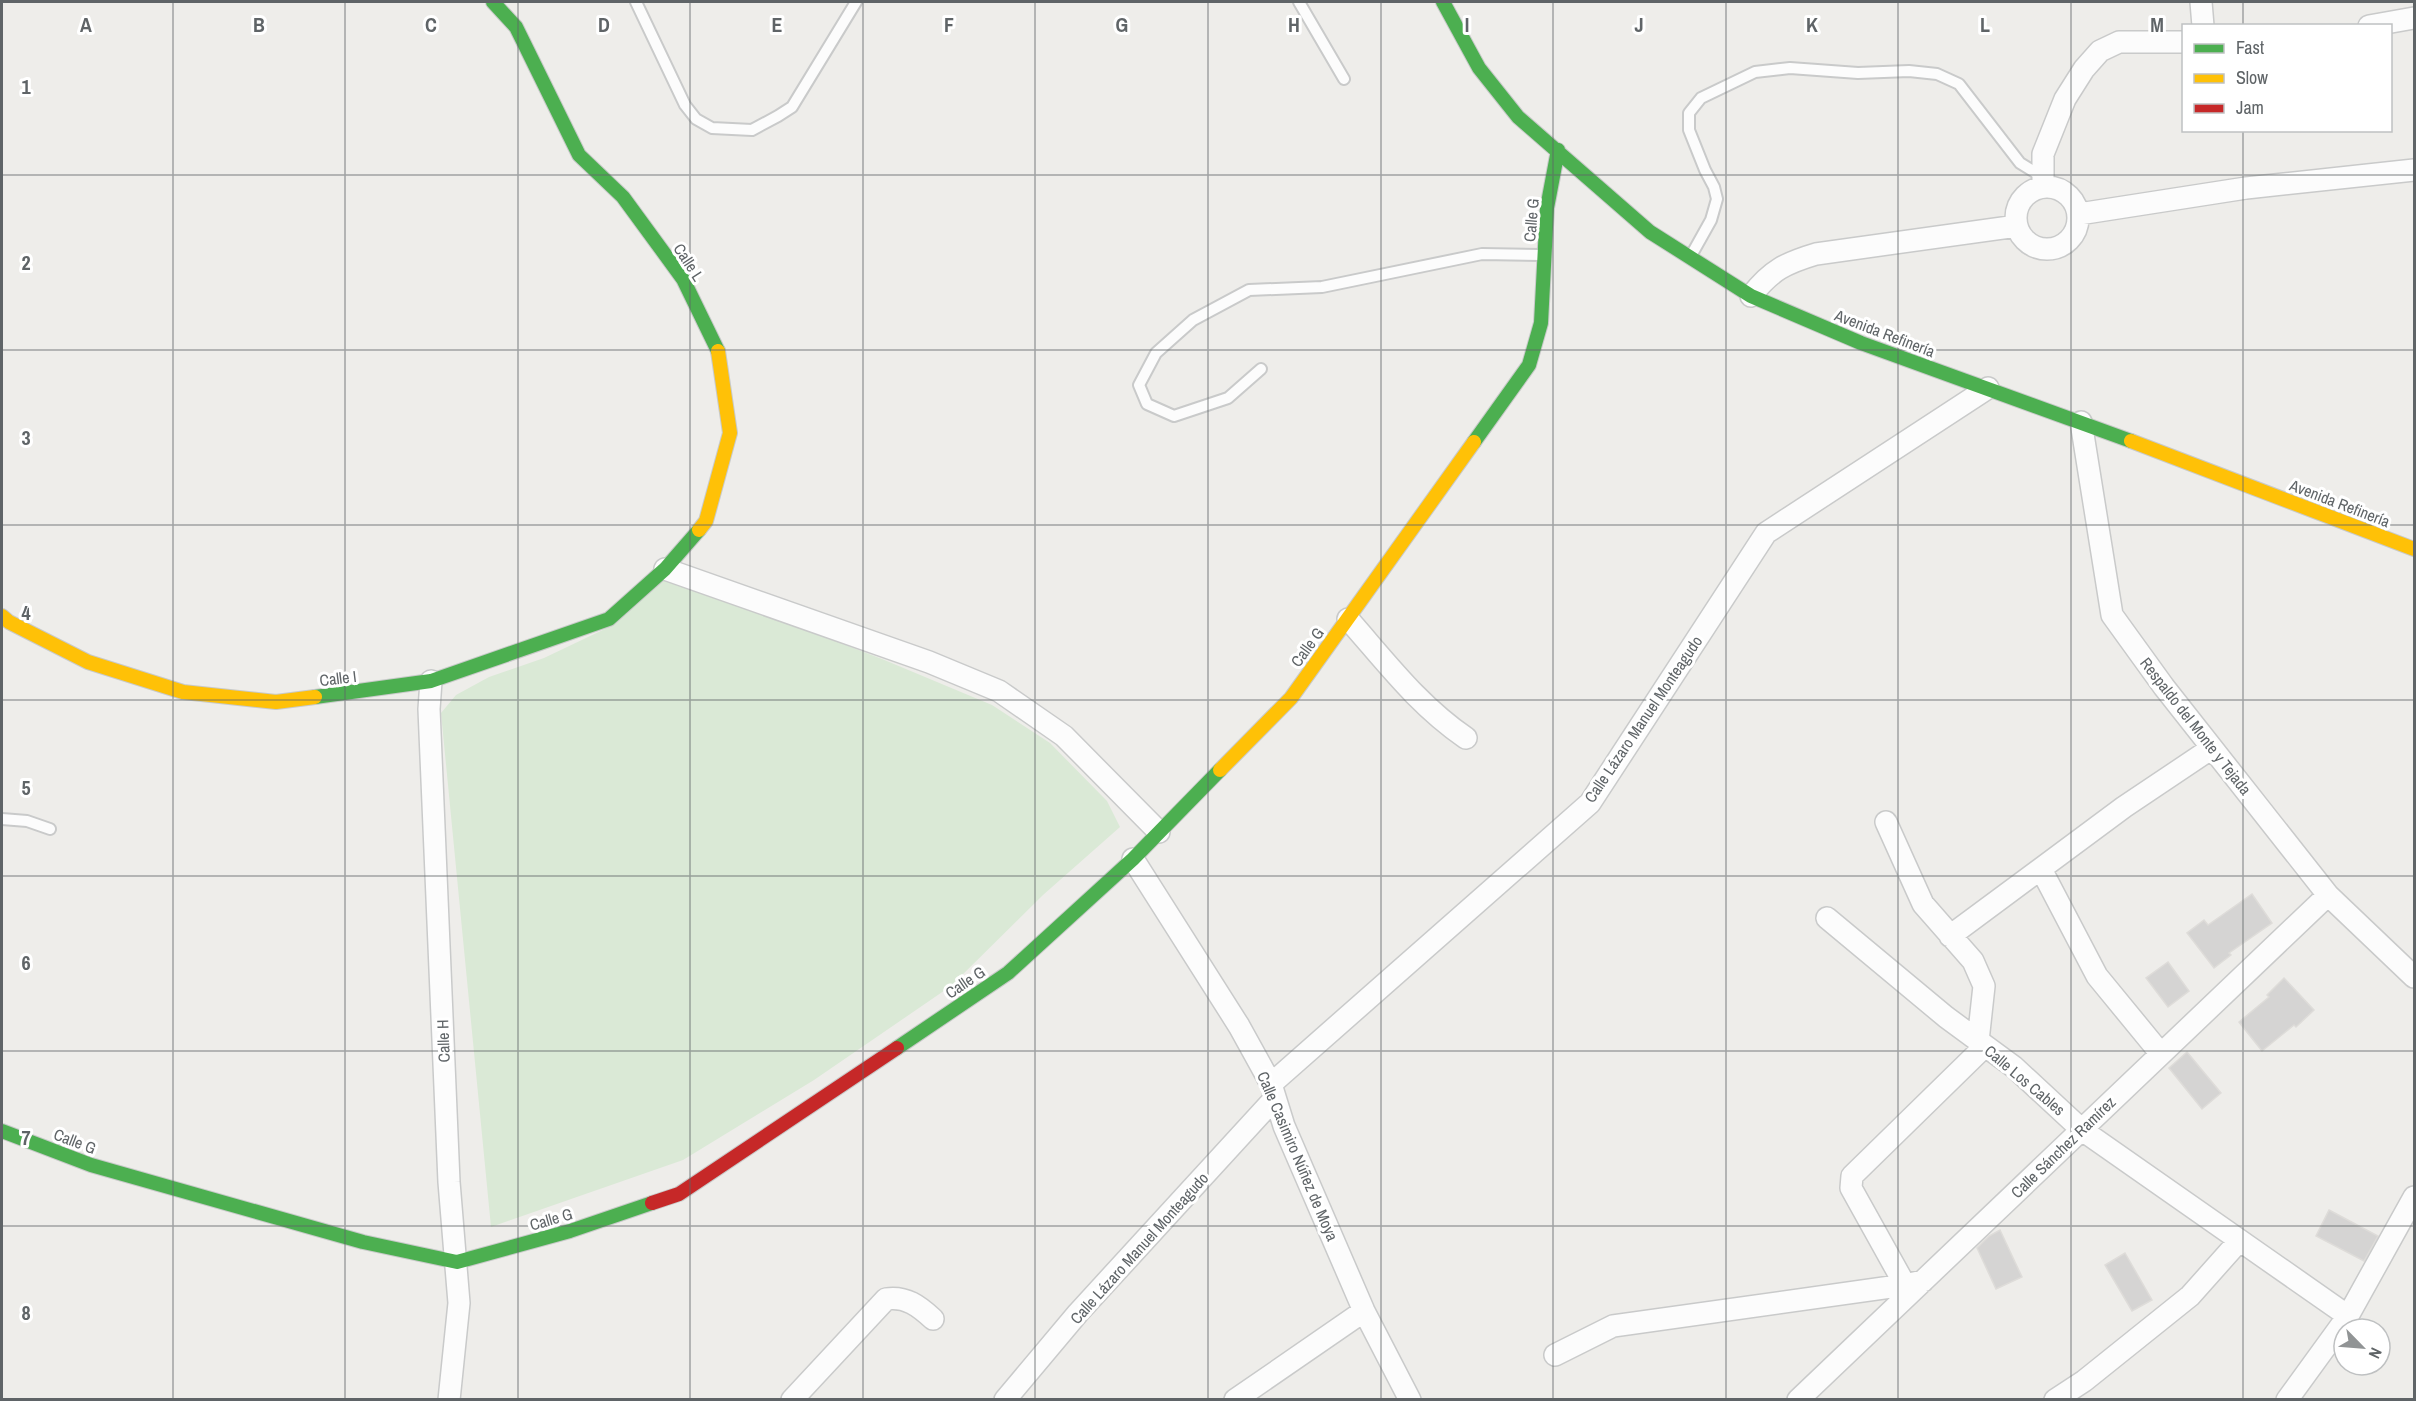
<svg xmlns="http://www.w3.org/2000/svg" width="2416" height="1401" font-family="'Archivo Narrow',sans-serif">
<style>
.green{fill:#dae9d6}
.building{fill:#d5d4d3;stroke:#dedcd9;stroke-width:1.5}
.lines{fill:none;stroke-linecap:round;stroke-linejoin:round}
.lane-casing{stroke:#c9caca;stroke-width:14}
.street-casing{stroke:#c9caca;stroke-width:24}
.fast-casing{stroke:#c8cac9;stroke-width:16}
.slow-casing{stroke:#c8cac9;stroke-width:16}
.jam-casing{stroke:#c8cac9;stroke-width:16}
.lane{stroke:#fcfcfc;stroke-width:10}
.street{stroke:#fcfcfc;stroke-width:21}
.fast{stroke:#4caf50;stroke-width:14}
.slow{stroke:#ffc107;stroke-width:14}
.jam{stroke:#c62828;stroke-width:14}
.grid{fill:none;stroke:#5f6467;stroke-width:1.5;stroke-opacity:0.55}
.labels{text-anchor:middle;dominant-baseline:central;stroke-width:6;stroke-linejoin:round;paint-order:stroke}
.street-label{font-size:16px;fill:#5f6467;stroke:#fff}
.grid-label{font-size:20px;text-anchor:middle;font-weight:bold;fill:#5f6467;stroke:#fff;stroke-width:6;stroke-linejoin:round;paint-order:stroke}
</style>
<rect width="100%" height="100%" fill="#eeedea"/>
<!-- green -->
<path class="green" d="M665 576 882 659 992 705 1050 743 1107 801 1120 827 1043 895 951 986 814 1080 683 1160 491 1227 441 713 456 695 489 677 544 658 607 628Z"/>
<!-- building -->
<path class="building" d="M2252 894 2272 923 2229 953 2231 955 2214 968 2187 933 2204 920 2208 925Z
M2168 962 2189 991 2168 1007 2146 978Z
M2284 978 2314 1010 2296 1027 2294 1025 2262 1051 2239 1022 2269 997 2267 995Z
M2187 1052 2221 1093 2202 1109 2169 1068Z
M2329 1210 2378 1236 2364 1261 2316 1236Z
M2000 1230 2022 1277 1996 1289 1977 1248 1989 1236Z
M2125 1253 2152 1300 2132 1311 2105 1265Z"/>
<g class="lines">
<!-- lane casing -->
<g class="lane-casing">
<path id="lane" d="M636 2 685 105 696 119 712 128 752 130 778 116 792 107 856 2
M1299 2 1344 79
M1692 254 1711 220 1717 199 1714 187 1705 170 1689 130V113L1701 98 1755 72 1790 68 1858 73 1909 71 1937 74 1959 84 2020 163 2043 177
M1261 369 1228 398 1174 416 1147 404 1139 385 1156 353 1193 320 1249 290 1322 287 1482 254 1541 255
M2 819 27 821 50 829"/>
</g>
<!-- street casing -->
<g class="street-casing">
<path id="street" d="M2201 2 2203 26
M2369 26 2414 18
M2043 186V154L2065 99 2084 69 2100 51 2119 42H2184
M2016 218a31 31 0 1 1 62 0a31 31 0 1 1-62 0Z
M2079 214 2246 188 2414 170
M1751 296C1771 270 1786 263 1816 254L2017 226
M2081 422 2112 615 2164 687 2328 895 2414 977
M665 569 929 662 999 691 1064 736 1159 832
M1348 619C1386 662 1418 705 1466 738
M431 681 429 709 449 1182 459 1303 449 1400
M1886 822 1923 904 1973 961 1984 986 1978 1041
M1133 859 1239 1026 1271 1084 1284 1126 1364 1311 1410 1400
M2041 869 2097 976 2161 1054
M1827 918 1946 1017 2014 1067 2082 1130 2348 1316
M1950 936 2124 807 2212 748
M1271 1084 1590 803 1766 533 1988 388
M1905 1285 1851 1188 1852 1176 1985 1046
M1555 1355 1613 1326 1905 1285 1923 1281
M792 1400 886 1299C906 1296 919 1306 933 1319
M1005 1400 1078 1313 1275 1098
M1235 1400 1364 1311
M1798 1400 2328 895
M2055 1400 2084 1381 2190 1296 2239 1241
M2287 1400 2348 1316 2414 1197"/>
</g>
<!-- fast casing -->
<g class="fast-casing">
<path id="fast" d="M493 2 516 27 579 155 623 197 683 279 718 351
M1443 2 1479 68 1518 117 1650 232 1751 296 1861 343 2131 441
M1474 442 1529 365 1541 323 1547 208 1558 150
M315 697 431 681 609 619 665 569 699 530
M897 1048 1008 973 1133 859 1220 770
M2 1131 91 1165 363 1242 457 1262 570 1231 652 1203"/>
</g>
<!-- slow casing -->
<g class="slow-casing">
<path id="slow" d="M2131 441 2414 549
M699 530 706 521 730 433 718 351
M2 616 9 622 88 662 183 692 276 702 315 697
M1220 770 1291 698 1474 442"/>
</g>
<!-- jam casing -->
<g class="jam-casing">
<path id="jam" d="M652 1203 679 1194 897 1048"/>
</g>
<!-- lane -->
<use href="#lane" class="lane"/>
<!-- street -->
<use href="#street" class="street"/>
<!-- fast -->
<use href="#fast" class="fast"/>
<!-- slow -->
<use href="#slow" class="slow"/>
<!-- jam -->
<use href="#jam" class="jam"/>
</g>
<!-- grid -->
<path class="grid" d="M173 2V1400M345 2V1400M518 2V1400M690 2V1400M863 2V1400M1035 2V1400M1208 2V1400M1381 2V1400M1553 2V1400M1726 2V1400M1898 2V1400M2071 2V1400M2243 2V26M2243 130V1400M2 175H2414M2 350H2414M2 525H2414M2 700H2414M2 876H2414M2 1051H2414M2 1226H2414"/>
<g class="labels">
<!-- street labels -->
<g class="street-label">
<text transform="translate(1531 220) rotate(-85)">Calle G</text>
<text transform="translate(689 262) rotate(57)">Calle L</text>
<text transform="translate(1885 333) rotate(21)">Avenida Refinería</text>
<text transform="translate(2340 503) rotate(21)">Avenida Refinería</text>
<text transform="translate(1307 647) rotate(-54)">Calle G</text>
<text transform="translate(338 678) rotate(-7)">Calle I</text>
<text transform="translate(1643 719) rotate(-56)">Calle Lázaro Manuel Monteagudo</text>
<text transform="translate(2196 726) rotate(52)">Respaldo del Monte y Tejada</text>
<text transform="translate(965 982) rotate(-34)">Calle G</text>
<text transform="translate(443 1041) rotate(-92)">Calle H</text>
<text transform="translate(2025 1080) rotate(40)">Calle Los Cables</text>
<text transform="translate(75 1141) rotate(21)">Calle G</text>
<text transform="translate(2063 1147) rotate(-44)">Calle Sánchez Ramírez</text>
<text transform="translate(1298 1156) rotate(67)">Calle Casimiro Núñez de Moya</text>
<text transform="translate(551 1219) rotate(-16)">Calle G</text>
<text transform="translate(1139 1248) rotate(-48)">Calle Lázaro Manuel Monteagudo</text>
</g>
</g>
<g class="grid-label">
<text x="86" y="32">A</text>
<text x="259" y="32">B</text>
<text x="431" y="32">C</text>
<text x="604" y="32">D</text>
<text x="777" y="32">E</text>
<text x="949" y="32">F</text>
<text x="1122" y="32">G</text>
<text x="1294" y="32">H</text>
<text x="1467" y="32">I</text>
<text x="1639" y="32">J</text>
<text x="1812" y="32">K</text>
<text x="1985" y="32">L</text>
<text x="2157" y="32">M</text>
<text x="26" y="94">1</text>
<text x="26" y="270">2</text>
<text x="26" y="445">3</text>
<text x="26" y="620">4</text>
<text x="26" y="795">5</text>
<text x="26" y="970">6</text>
<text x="26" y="1145">7</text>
<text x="26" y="1320">8</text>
</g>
<!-- border -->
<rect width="2416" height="1401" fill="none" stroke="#5f6467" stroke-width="6"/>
<!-- legend -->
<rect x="2182" y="24" width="210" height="108" fill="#ffffff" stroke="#bfc1c2" stroke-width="1.5"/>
<rect x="2194" y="44" width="30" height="9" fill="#4caf50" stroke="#bfc1c2" stroke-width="1.5"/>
<text x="2236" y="54" font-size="18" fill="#5f6467">Fast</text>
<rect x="2194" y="74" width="30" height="9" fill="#ffc107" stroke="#bfc1c2" stroke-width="1.5"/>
<text x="2236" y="84" font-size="18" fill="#5f6467">Slow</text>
<rect x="2194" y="104" width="30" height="9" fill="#c62828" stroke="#bfc1c2" stroke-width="1.5"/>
<text x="2236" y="114" font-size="18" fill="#5f6467">Jam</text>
<!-- north arrow -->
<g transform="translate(2362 1347) rotate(115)"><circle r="28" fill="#ffffff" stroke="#bfc1c2" stroke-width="1.5"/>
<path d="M0-4.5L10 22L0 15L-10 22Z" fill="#919495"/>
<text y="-9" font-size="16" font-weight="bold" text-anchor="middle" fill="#5f6467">N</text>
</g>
</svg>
